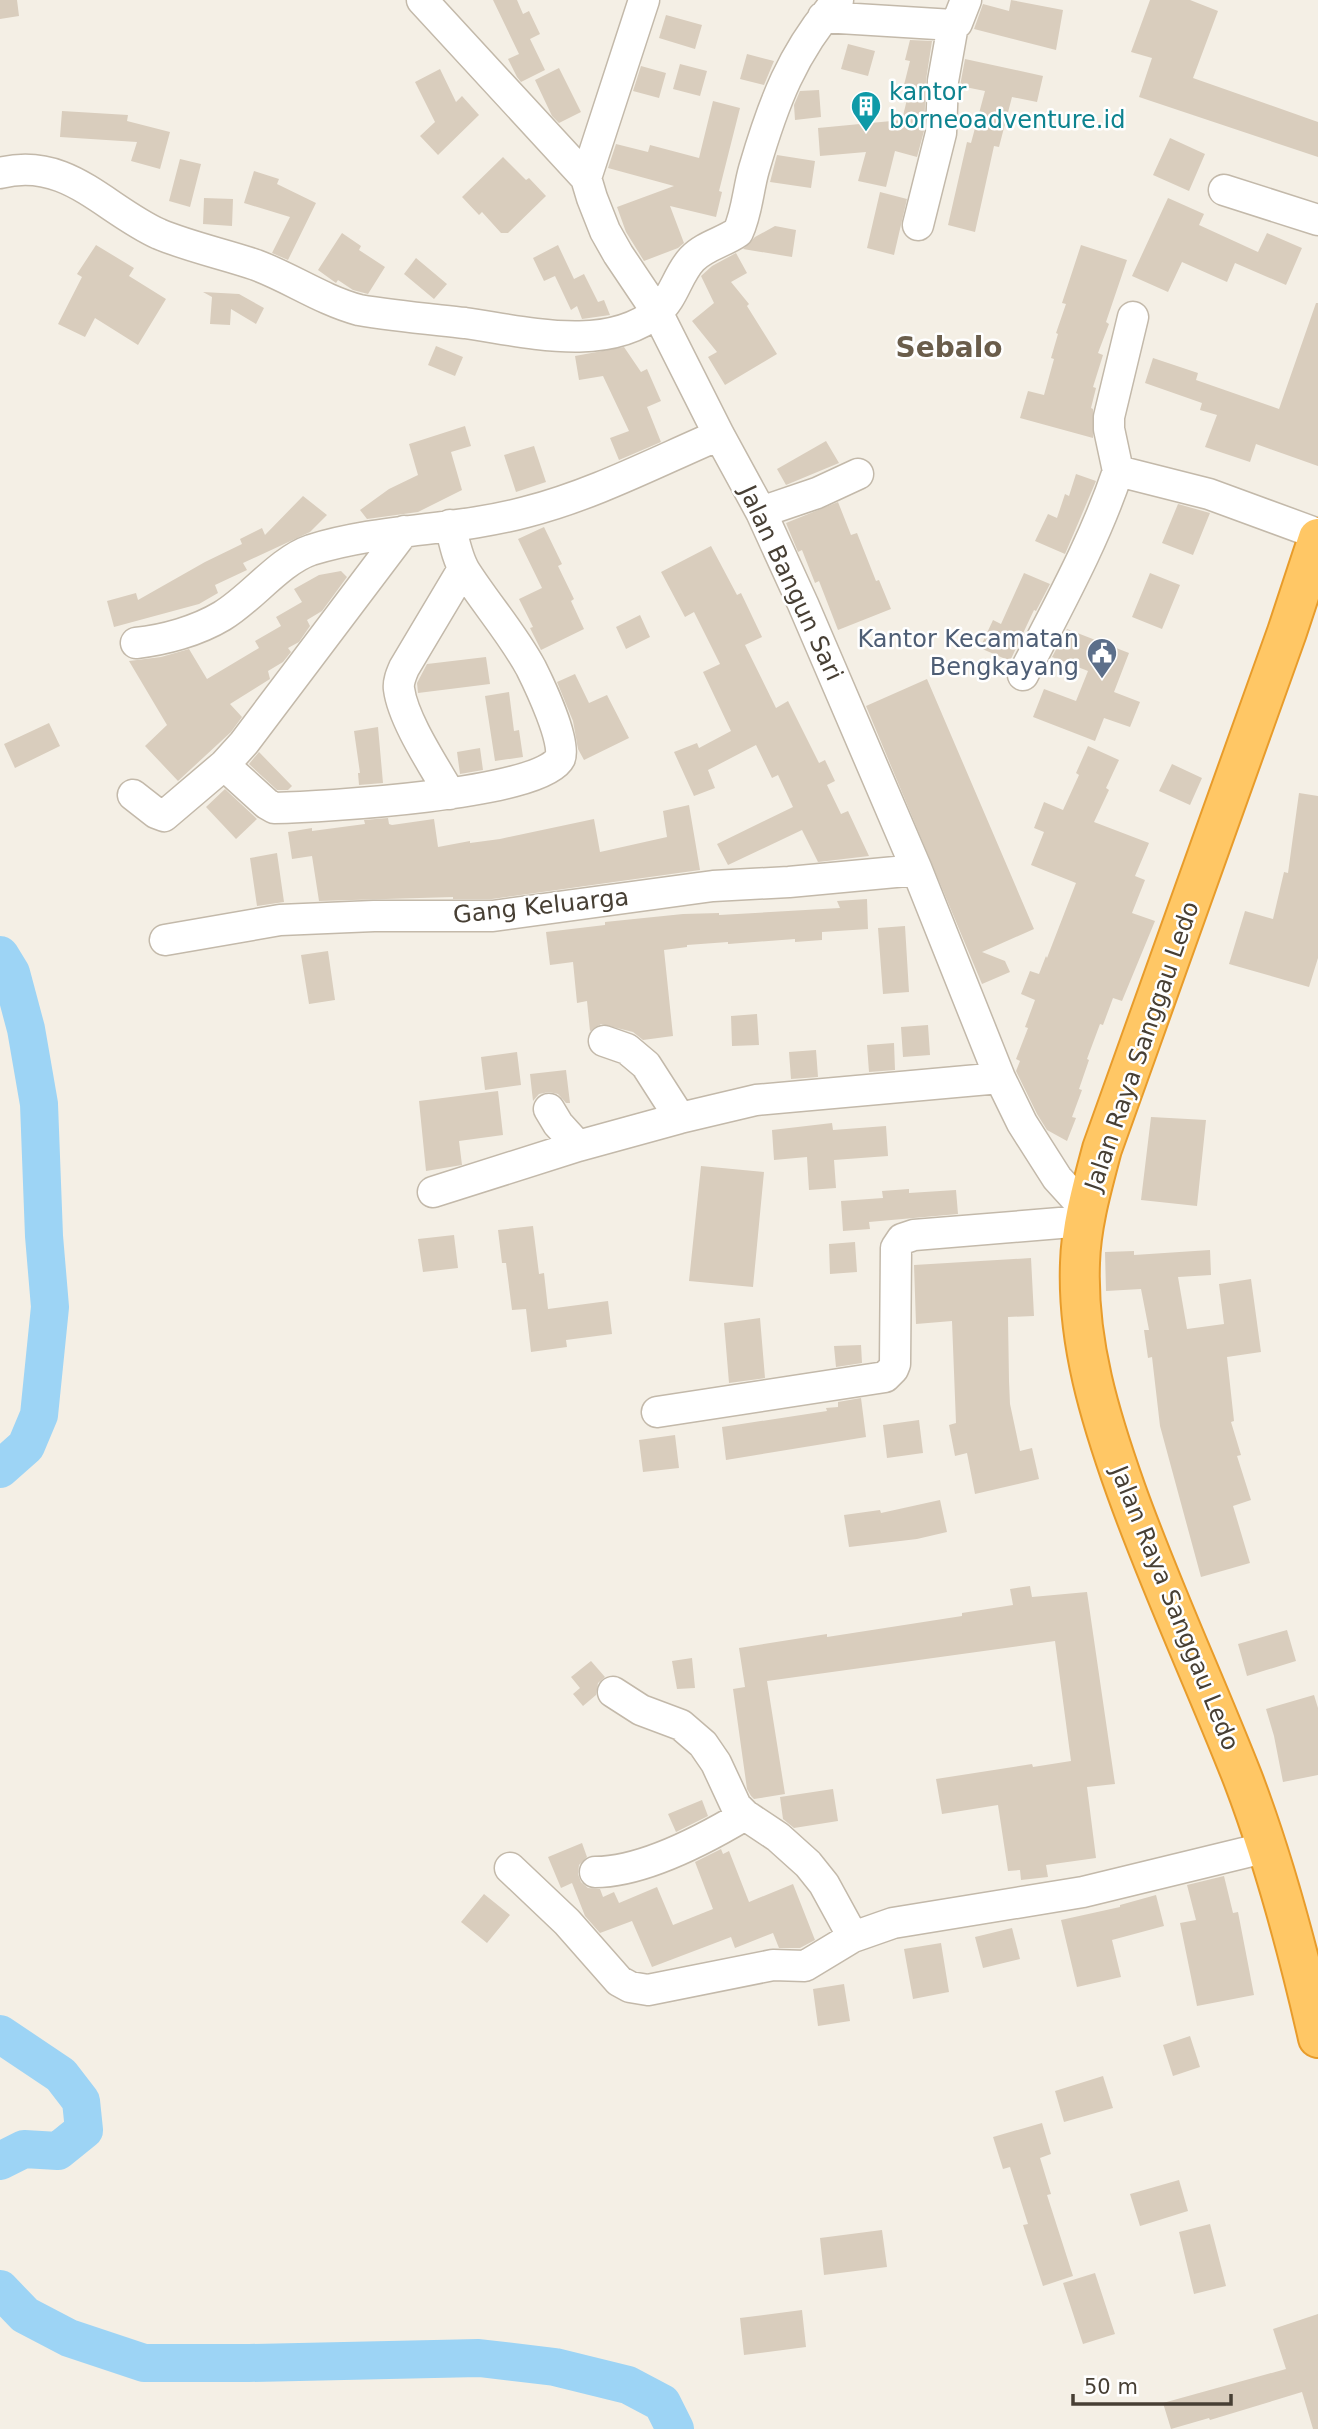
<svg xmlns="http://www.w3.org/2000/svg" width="1318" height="2429" font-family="'DejaVu Sans',sans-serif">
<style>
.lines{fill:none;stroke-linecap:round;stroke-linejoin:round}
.river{stroke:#9dd4f5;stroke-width:38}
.building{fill:#d9cdbd}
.minor-casing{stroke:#c3b9aa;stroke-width:33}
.highway-casing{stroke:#e89c2b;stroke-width:42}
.minor{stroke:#fff;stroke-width:30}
.highway{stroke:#ffc765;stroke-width:38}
.labels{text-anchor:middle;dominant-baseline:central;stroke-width:5;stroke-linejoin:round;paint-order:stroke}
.culture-label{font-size:24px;fill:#0d838f;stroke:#fff;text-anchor:start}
.street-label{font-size:24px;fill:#473f34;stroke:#fff}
.service-label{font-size:24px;fill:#4e5e75;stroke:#fff;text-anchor:end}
.quarter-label{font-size:28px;font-weight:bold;fill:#6a5d4b;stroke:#fff}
</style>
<rect width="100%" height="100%" fill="#f4efe5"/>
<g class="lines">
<!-- river -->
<path class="river" d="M0 955 11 973 26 1029 39 1104 44 1236 50 1307 39 1415 26 1446 0 1469
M0 2034 61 2075 81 2101 84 2130 58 2151 24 2149 0 2161
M0 2289 25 2315 69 2338 144 2363H249L479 2358 555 2367 628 2385 662 2403 675 2429"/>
</g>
<!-- building -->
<path class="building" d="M0 0H17L19 16 0 19Z
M493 0H517L523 14 529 11 540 34 530 39 545 70 521 82 517 77 508 59 519 54Z
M1011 0 1063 10 1056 50 974 29 983 4 1009 11Z
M1150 0H1190L1218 11 1193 78 1318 122V157L1139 97 1152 58 1131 52Z
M666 15 702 25 695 49 659 38Z
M910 40 932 41 926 80 924 131 917 157 895 151 886 187 858 181 866 152 820 156 818 128 902 120 909 91 903 89 910 61 905 60Z
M848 44 875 51 868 76 841 69Z
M747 54 774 61 764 85 740 79Z
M965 59 1043 76 1037 102 1012 97 999 147 994 146 975 232 948 225 967 142 971 143 985 91 960 86Z
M680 64 707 71 700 96 673 89Z
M641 66 666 73 659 98 633 91Z
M559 68 581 112 559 123 552 116 535 80Z
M440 69 456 102 462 96 479 115 438 155 420 136 435 122 415 82Z
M819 90 821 117 795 120 794 105 800 91Z
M713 101 740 108 719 191 722 192 716 217 670 206 684 243 678 248 644 261 626 232 617 207 674 186 608 168 616 144 648 152 650 145 699 158Z
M62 111 128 115 127 121 170 132 160 169 131 161 137 142 60 137Z
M1170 138 1205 154 1189 191 1153 175Z
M777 155 815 161 811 188 770 182Z
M503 157 526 180 529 178 546 196 508 233H501L482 212 479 215 462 197Z
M180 159 201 164 190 207 169 201Z
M254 171 279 179 277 184 316 203 288 260 272 253 290 217 244 203Z
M880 192 907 199 894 255 867 248Z
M204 198 233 199 232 226 203 224Z
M1168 198 1204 214 1199 225 1258 252 1267 233 1302 248 1286 285 1235 263 1227 282 1182 262 1168 292 1132 276Z
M775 226 796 230 792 257 743 249 755 237Z
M342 233 361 246 359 250 385 267 368 294 353 290 338 280 336 283 318 270Z
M96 245 134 268 129 276 166 299 138 345 95 318 85 337 58 324 82 277 77 274Z
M558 245 574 279 584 274 598 302 604 300 610 315 582 319 577 306 571 310 555 276 544 281 533 258Z
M1081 245 1127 260 1106 322 1109 324 1098 353 1103 355 1093 387 1096 388 1091 408 1093 409V438L1020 418 1028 391 1044 395 1054 359 1051 358 1058 334 1056 333 1066 304 1062 303Z
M736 253 747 273 731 282 749 304 747 306 777 354 725 385 708 357 717 352 692 321 714 303 701 276 712 266Z
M416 258 447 284 434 299 404 274Z
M203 292 239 294 264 308 256 324 231 309 230 325 210 324 212 297Z
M1316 303H1318V466L1256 444 1250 462 1205 447 1217 415 1200 410 1202 403 1145 383 1153 358 1198 373 1196 380 1279 409Z
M436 346 463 357 455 376 428 365Z
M624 347 641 372 647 369 661 401 647 407 661 442 619 460 610 438 629 431 603 376 579 380 575 356Z
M465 426 471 446 451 452 462 490 418 512 367 519 360 510 389 489 418 475 409 444Z
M826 441 839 463 786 485 777 469Z
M534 446 546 482 516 492 504 455Z
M1076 474 1096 481 1065 554 1035 541 1048 514 1057 518 1065 494 1069 496Z
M303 496 327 515 310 532 243 563 247 570 215 585 218 593 199 604 114 627 107 601 136 593 138 600 205 562 242 544 240 539 262 528 265 535Z
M838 502 851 535 857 533 876 581 879 580 891 609 838 630 819 581 815 583 802 550 798 552 786 523Z
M1178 504 1210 513 1193 555 1162 543Z
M544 527 562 564 558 566 574 599 571 601 584 629 541 650 530 628 533 627 519 599 542 588 518 539Z
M711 546 737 595 741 593 762 637 745 645 776 708 788 701 819 763 825 760 835 781 827 785 841 814 848 811 869 856 818 862 802 830 728 865 717 844 793 807 778 775 772 778 756 745 708 770 715 788 694 796 674 752 697 743 699 748 731 731 703 672 720 664 694 612 685 617 661 572Z
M341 571 347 577 322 611 307 620 310 626 299 642 288 648 291 652 283 662 268 671 270 679 230 704 242 717 231 732 178 781 145 746 167 725 129 661 161 657 189 649 207 679 259 648 255 641 281 626 276 617 302 602 294 589 319 575Z
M1024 573 1050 584 1036 611 1034 610 1010 661 980 648 993 620 1001 624Z
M1150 573 1180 585 1162 629 1132 617Z
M640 615 650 637 626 649 616 627Z
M1067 629 1129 653 1114 692 1140 702 1130 727 1104 718 1095 741 1033 717 1044 689 1076 701 1088 671 1052 657Z
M486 657 490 684 418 693 417 683 427 664Z
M575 674 589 703 607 695 629 738 584 760 578 749 573 721 557 682Z
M927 679 1034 929 982 952 1005 961 1010 972 982 984 866 706Z
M509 692 514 731 519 730 523 757 495 761 485 696Z
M49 723 60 746 15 768 4 744Z
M378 727 383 783 359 785 358 773H360L354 731Z
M1088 746 1119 760 1106 788 1109 790 1094 822 1149 843 1135 876 1145 880 1132 913 1155 921 1122 1001 1113 998 1103 1025 1100 1024 1087 1059 1089 1060 1079 1089 1082 1090 1072 1117 1076 1118 1067 1141 1047 1130 1037 1114 1016 1071 1020 1061 1016 1059 1028 1028 1025 1027 1035 1000 1021 994 1030 971 1039 974 1046 956 1047 958 1076 883 1031 865 1044 832 1034 828 1044 802 1063 810 1079 775 1076 773Z
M480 748 483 770 460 774 457 752Z
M259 752 292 786 288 790H277L249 764Z
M1172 764 1202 778 1190 805 1159 791Z
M225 789 257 819 236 839 206 807Z
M1299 793 1318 796V958L1309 987 1229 964 1245 911 1273 919 1284 872 1288 873Z
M689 805 700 870 492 899H453V897L319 901 312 856 292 859 288 832 312 828V831L365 824 364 820 388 818 389 824 392 825 434 819 438 847 470 841V843L500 839 594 819 600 852 667 837 663 811Z
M277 853 284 902 257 906 250 858Z
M867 899 868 929 822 932V940L795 942V939L728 944V942L687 945V947L664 950 673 1036 643 1040 633 1032 601 1024 590 1031 587 1001 577 1003 573 962 550 965 546 932 605 925V922L683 914 719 913V915L840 908 837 901Z
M905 926 909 992 883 994 878 928Z
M328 951 335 1000 309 1004 301 955Z
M757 1014 759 1045 732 1046 731 1016Z
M928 1025 930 1055 903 1057 901 1027Z
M894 1043 895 1070 869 1072 867 1045Z
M816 1050 818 1077 791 1079 789 1052Z
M517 1052 521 1085 485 1090 481 1057Z
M566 1070 570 1103H566L558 1094 549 1092 539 1094 533 1101 530 1074Z
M498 1091 503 1135 459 1141 462 1165 426 1171 419 1101Z
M1151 1117 1206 1120 1197 1206 1141 1200Z
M832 1123 833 1130 886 1126 888 1156 834 1160 836 1188 809 1190 807 1157 774 1160 772 1130Z
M701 1166 764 1172 753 1287 689 1281Z
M909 1189V1193L956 1190 958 1214 869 1222 870 1229 843 1231 841 1201 883 1198 882 1191Z
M533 1226 539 1274 544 1273 548 1309 608 1301 612 1334 566 1340 567 1347 531 1352 526 1309 512 1310 506 1263H502L498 1230Z
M454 1235 458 1268 423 1272 418 1239Z
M855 1242 857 1272 830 1274 829 1244Z
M1210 1250 1211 1275 1178 1277 1187 1329 1224 1324 1219 1284 1251 1279 1261 1352 1227 1357 1234 1421 1231 1422 1241 1455 1237 1456 1251 1500 1233 1506 1250 1563 1201 1577 1160 1426 1152 1357 1148 1358 1144 1330H1149L1141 1289 1106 1291 1105 1252 1134 1251V1255Z
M1031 1258 1034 1316 1008 1317 1009 1381 1010 1404 1020 1451 1032 1448 1039 1479 975 1494 967 1453 955 1456 949 1425 956 1423 952 1321 916 1324 914 1265Z
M760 1318 765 1378 729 1383 724 1323Z
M861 1345 862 1363 836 1367 834 1346Z
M861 1398 866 1437 726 1460 722 1427 827 1411 826 1408 838 1407V1402Z
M919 1420 923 1453 887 1458 883 1425Z
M675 1435 679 1468 643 1472 639 1440Z
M940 1500 947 1532 917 1539 849 1547 844 1515 880 1510 881 1513Z
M1030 1586 1032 1597 1087 1592 1115 1784 1087 1787 1096 1858 1046 1865 1048 1877 1021 1880 1020 1870 1008 1871 998 1805 942 1814 936 1779 1032 1764 1033 1767 1071 1761 1055 1641 767 1681 785 1794 754 1799 751 1796 747 1789 733 1689 745 1687 739 1648 827 1634V1637L962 1616V1613L1013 1605 1010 1589Z
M1287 1630 1296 1661 1247 1676 1238 1644Z
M692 1658 695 1688 677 1689 672 1661Z
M591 1661 605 1677 598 1683 596 1695 583 1706 573 1694 580 1688 571 1677Z
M1314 1695 1318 1708V1775L1283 1782 1274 1736 1266 1709Z
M833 1789 838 1821 794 1828 783 1819 780 1797Z
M702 1800 708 1816 676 1832 668 1814Z
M582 1843 587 1857 579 1865 578 1874 581 1882 588 1888 600 1889 603 1897 614 1892 619 1903 657 1887 673 1925 713 1909 695 1862 721 1849 723 1854 729 1851 749 1902 793 1884 815 1940 800 1948H779L773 1933 735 1948 731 1937 652 1967 632 1921 600 1933 585 1916 572 1883 561 1888 548 1857Z
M1224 1876 1233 1913 1238 1912 1254 1995 1197 2006 1180 1923 1196 1920 1187 1885Z
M484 1894 510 1915 487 1943 461 1922Z
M1156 1895 1164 1926 1112 1940 1121 1977 1077 1987 1061 1920 1120 1907V1905Z
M1012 1928 1020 1959 983 1968 975 1937Z
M941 1943 949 1992 913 1999 904 1949Z
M844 1984 850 2021 818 2026 813 1989Z
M1190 2036 1200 2067 1173 2076 1163 2045Z
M1103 2076 1113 2108 1064 2122 1055 2091Z
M1042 2123 1051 2154 1040 2158 1051 2194 1047 2195 1073 2276 1043 2286 1023 2225 1028 2224 1010 2167 1003 2169 993 2137Z
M1179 2180 1188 2211 1140 2226 1130 2194Z
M1210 2224 1226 2286 1194 2294 1179 2232Z
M882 2230 887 2267 824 2275 820 2238Z
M1095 2273 1115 2334 1083 2344 1063 2283Z
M802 2310 806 2347 744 2355 740 2318Z
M1318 2314V2429H1313L1302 2392 1210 2420 1209 2418 1171 2429 1163 2403 1286 2369 1273 2329Z"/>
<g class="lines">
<!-- minor casing -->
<g class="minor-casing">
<path id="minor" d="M422 0 586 178 592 198 605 231 618 254 657 312 719 435 761 512 803 604 917 870 1000 1078 1022 1123 1057 1178 1087 1211
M823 17 953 25 957 23 966 0
M0 173C67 156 104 209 159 234 190 247 224 254 256 265 291 278 322 300 359 310 394 316 429 319 465 323 523 331 606 354 657 312 674 298 677 275 692 259 704 246 724 242 738 232 747 213 748 190 754 169 773 104 792 52 838 0
M586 178 644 0
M1224 190 1318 220
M918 225 941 133 943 81 953 25
M1118 471 1109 429V417L1133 317
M761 512 817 493 858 474
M136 643C164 640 197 631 222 616 251 599 279 561 311 550 381 528 456 531 526 512 593 495 656 462 719 435
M1023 675C1057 608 1094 543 1118 471L1209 494 1318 534
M224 765 267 804 274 808C318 807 542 795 560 758 567 743 539 684 531 668 512 633 486 604 465 571 457 558 454 540 450 525
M450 794C434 766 403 720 399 689 398 682 401 675 404 668L463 569
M133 795 156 813 164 816 224 765 244 743 404 531
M165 940 280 920 374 916H493L713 886 789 882 917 870
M604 1041 627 1049 646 1065 680 1118
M549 1109 558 1124 578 1146
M433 1192 578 1146 680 1118 756 1100 1000 1078
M657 1412 885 1377 893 1369 895 1364 896 1248 902 1239 914 1235 1084 1221
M613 1692 641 1710 681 1725 703 1744 716 1763 736 1806 745 1815 778 1837 808 1864 824 1884 853 1937
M510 1868 567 1922 619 1981 630 1987 648 1990 773 1965 805 1966 853 1937 893 1923 1083 1892 1268 1847
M595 1872C642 1872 705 1839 745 1815"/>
</g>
<!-- highway casing -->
<g class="highway-casing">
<path id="highway" d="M1318 538 1287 632 1102 1149C1092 1187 1081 1225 1080 1263 1077 1342 1100 1417 1126 1490 1161 1588 1205 1682 1243 1779 1275 1863 1298 1950 1318 2038"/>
</g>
<!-- minor -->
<use href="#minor" class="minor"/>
<!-- highway -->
<use href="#highway" class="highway"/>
</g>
<!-- icons -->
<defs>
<g id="building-pin" transform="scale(1.575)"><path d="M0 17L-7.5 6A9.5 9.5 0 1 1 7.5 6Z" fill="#0f9aa8" stroke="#fff"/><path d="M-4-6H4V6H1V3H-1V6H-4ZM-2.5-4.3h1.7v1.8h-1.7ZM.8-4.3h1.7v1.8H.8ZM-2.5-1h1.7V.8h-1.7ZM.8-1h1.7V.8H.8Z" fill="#fff"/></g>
<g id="civic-pin" transform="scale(1.575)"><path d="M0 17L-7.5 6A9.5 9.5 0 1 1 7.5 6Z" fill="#5c6f8a" stroke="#fff"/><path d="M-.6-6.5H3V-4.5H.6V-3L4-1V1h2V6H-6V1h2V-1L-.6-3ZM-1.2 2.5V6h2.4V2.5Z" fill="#fff"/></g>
</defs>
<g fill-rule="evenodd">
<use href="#building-pin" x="866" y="106"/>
<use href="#civic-pin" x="1102" y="653"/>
</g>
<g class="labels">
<!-- culture labels -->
<g class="culture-label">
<text x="889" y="92">kantor<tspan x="889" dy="28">borneoadventure.id</tspan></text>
</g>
<!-- street labels -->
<g class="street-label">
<text transform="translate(791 583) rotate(65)">Jalan Bangun Sari</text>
<text transform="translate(541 906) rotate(-6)">Gang Keluarga</text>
<text transform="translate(1142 1046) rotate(-71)">Jalan Raya Sanggau Ledo</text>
<text transform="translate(1175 1608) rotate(68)">Jalan Raya Sanggau Ledo</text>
</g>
<!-- service labels -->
<g class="service-label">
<text x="1079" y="639">Kantor Kecamatan<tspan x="1079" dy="28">Bengkayang</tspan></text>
</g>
<!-- quarter labels -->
<g class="quarter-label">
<text x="949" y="347">Sebalo</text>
</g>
</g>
<!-- scale -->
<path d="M1073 2394v10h158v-10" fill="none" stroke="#473f34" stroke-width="3.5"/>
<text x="1084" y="2394" font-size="21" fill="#473f34" stroke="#ffffff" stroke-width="5" paint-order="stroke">50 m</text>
</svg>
